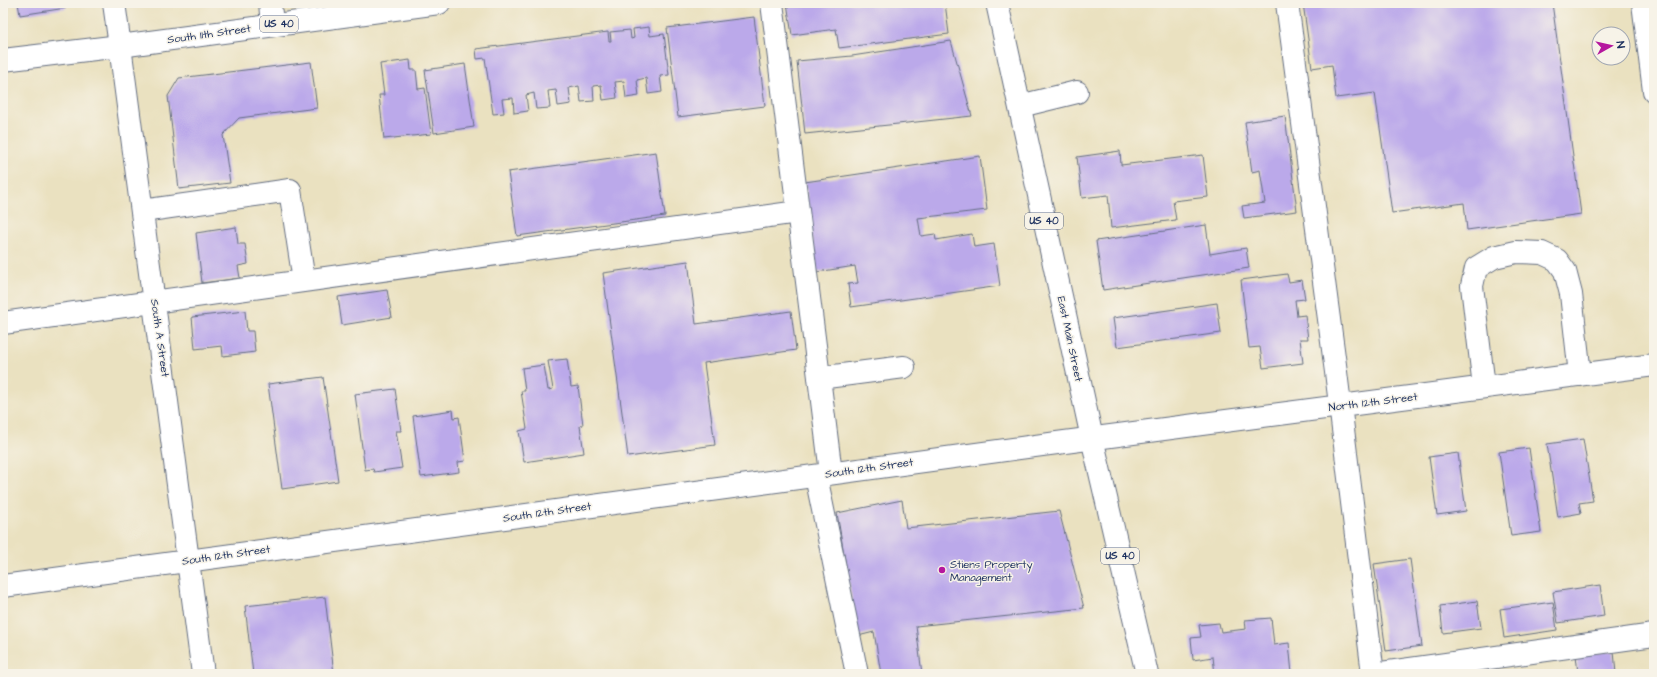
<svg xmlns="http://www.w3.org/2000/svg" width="1657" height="677" font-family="'Architects Daughter',sans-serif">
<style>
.building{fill:#bba9ea}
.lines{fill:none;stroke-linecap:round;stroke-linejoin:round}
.minor-casing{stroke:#636d80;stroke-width:24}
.major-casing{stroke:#636d80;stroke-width:24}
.minor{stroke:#fff;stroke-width:22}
.major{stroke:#fff;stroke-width:22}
.poi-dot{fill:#b5179e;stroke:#f7f3e8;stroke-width:1.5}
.labels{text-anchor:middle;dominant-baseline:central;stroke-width:3;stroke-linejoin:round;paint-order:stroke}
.shield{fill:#f7f3e8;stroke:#5d6a87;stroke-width:1}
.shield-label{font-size:10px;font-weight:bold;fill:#1b2f5e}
.street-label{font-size:11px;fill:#1b2f5e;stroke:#f7f3e8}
.poi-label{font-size:11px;fill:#1b2f5e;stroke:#f7f3e8;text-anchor:start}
</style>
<rect width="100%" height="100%" fill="#f7f3e8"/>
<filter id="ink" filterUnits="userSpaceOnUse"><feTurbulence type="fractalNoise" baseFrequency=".025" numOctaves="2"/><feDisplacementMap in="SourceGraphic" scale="8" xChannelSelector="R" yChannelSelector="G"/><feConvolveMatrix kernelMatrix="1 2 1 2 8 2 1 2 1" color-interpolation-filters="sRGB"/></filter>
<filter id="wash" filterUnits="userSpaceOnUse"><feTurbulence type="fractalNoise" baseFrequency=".012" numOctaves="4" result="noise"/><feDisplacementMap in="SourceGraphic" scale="16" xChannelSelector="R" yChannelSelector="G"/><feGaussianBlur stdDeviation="0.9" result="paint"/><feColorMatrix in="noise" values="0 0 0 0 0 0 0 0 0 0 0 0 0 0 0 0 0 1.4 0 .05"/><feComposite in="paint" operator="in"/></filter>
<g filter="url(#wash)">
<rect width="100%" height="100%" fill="#eae1c0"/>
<g id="blocks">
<!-- building -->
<path class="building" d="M18 3H66V8L20 15Z
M787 3H945L949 34 839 48 836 29 792 35Z
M1303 3H1552L1581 214 1467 230 1464 203 1392 213 1375 93 1336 98 1332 65 1312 68Z
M754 17 765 106 678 117 667 28Z
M649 27 650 36 664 34 669 75 660 76 662 92 648 94 646 78 637 80 639 96 626 98 624 81 615 82 617 98 603 100 601 85 593 86 594 101 581 102 579 86 569 88 571 104 558 106 556 90 548 91 550 108 536 109 534 93 526 95 528 111 514 113 513 98 502 99 504 113 493 114 485 58 477 59 476 49 608 32 609 41H611L610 32 630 30 631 39 634 38 633 29Z
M951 41 972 116 805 134 797 61 852 56Z
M410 60 411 70H416L418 89 425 88 431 134 384 139 379 95H384L380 64Z
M311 62 317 108 239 118 223 135 230 183 179 189 168 96 179 78Z
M465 64 474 127 434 133 425 70Z
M1285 116 1297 211 1244 218 1242 206 1265 203 1260 170 1252 172 1245 122Z
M1120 151 1121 165 1203 155 1208 197 1173 201 1176 220 1111 228 1108 195 1082 198 1077 157Z
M656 152 665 216 517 236 508 172Z
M980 156 987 210 918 218 921 236 935 234 936 240 972 234 974 247 994 244 1000 286 851 307 848 284 858 283 855 266 817 272 805 182Z
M1206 225 1210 254 1246 248 1249 268 1103 290 1096 241Z
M236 227 238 244H245L248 264 238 266 240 278 202 283 196 233Z
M688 261 696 324 791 311 796 350 704 363 715 445 628 457 603 273Z
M1287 274 1289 282 1302 280 1305 299 1295 300 1297 316 1305 315 1308 339H1300L1303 363 1263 368 1260 347 1249 348 1241 280Z
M387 290 392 317 342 325 338 297Z
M1217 303 1221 333 1117 347 1113 318Z
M245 311 247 331H253L255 352 223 356 222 346 195 349 192 317Z
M567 359 571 387 578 386 583 425 580 426 584 453 524 462 519 431 527 429 521 391H525L522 368 544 365 548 390 553 389 548 361Z
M323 377 338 481 282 489 268 384Z
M395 389 401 431H396L402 468 374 472 373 469 365 470 355 394Z
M453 410 454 418 459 417 465 461 458 462 459 472 421 477 413 416Z
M1583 439 1593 501 1579 503 1581 513 1558 517 1547 444Z
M1529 448 1541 532 1511 536 1499 452Z
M1458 453 1466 511 1437 515 1429 457Z
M902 500 906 528 1059 511 1084 608 916 626 922 674H881L874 632 858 636 837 513Z
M1410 559 1422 646 1386 651 1374 564Z
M1600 585 1604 616 1558 623 1553 592Z
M325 597 334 674H253L245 606Z
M1477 601 1481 628 1443 633 1440 606Z
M1553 602 1557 630 1504 638 1500 609Z
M1271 618 1274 645 1289 643 1292 674H1215L1213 657 1193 660 1191 638 1201 637 1199 625 1219 623 1221 632 1246 629 1245 620Z
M1614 651 1616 674H1578L1576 655Z"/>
</g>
</g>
<g filter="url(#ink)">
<use href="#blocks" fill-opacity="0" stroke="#636d80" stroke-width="1"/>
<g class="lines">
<!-- minor casing -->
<g class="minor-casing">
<path id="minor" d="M270 3 272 25
M772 3 831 473
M1287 3 1336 372 1373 674
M3 60 120 46 203 674
M1020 106 1077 92
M142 211 290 190 304 281
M3 323 798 212
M819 378 904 367
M1484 387 1472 286 1476 268 1494 257 1516 252 1542 253 1557 260 1565 271 1571 294 1580 375
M816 476 857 674
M3 586 1057 443 1654 365
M1374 674 1654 635"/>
</g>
<!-- major casing -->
<g class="major-casing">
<path id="major" d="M114 3 120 46 439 3
M997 3 1092 438 1147 674
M1643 3 1654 91"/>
</g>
<!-- minor -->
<use href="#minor" class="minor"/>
<!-- major -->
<use href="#major" class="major"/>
</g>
</g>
<!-- markers -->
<circle class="poi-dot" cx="942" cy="570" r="4"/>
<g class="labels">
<!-- shield labels -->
<g class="shield">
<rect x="260" y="16" width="38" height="16" rx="3"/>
<rect x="1025" y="213" width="38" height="16" rx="3"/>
<rect x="1101" y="548" width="38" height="16" rx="3"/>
</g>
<g class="shield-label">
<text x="279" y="24">US 40</text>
<text x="1044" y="221">US 40</text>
<text x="1120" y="556">US 40</text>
</g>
<!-- street labels -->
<g class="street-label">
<text transform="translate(209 34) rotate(-8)">South 11th Street</text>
<text transform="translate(160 338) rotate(82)">South A Street</text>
<text transform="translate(1070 339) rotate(78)">East Main Street</text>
<text transform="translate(1373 402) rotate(-7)">North 12th Street</text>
<text transform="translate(869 468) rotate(-8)">South 12th Street</text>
<text transform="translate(547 512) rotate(-8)">South 12th Street</text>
<text transform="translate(226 555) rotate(-8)">South 12th Street</text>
</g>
<!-- poi labels -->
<g class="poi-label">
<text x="950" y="564">Stiens Property<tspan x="950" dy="13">Management</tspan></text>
</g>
</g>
<!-- margin -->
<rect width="1657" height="677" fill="none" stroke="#f7f3e8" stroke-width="16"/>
<!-- north arrow -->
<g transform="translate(1611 46) rotate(82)"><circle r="19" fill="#f7f3e8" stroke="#9fa5b1"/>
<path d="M0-3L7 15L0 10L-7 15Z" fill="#b5179e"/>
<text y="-6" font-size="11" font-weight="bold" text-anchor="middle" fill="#1b2f5e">N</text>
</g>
</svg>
